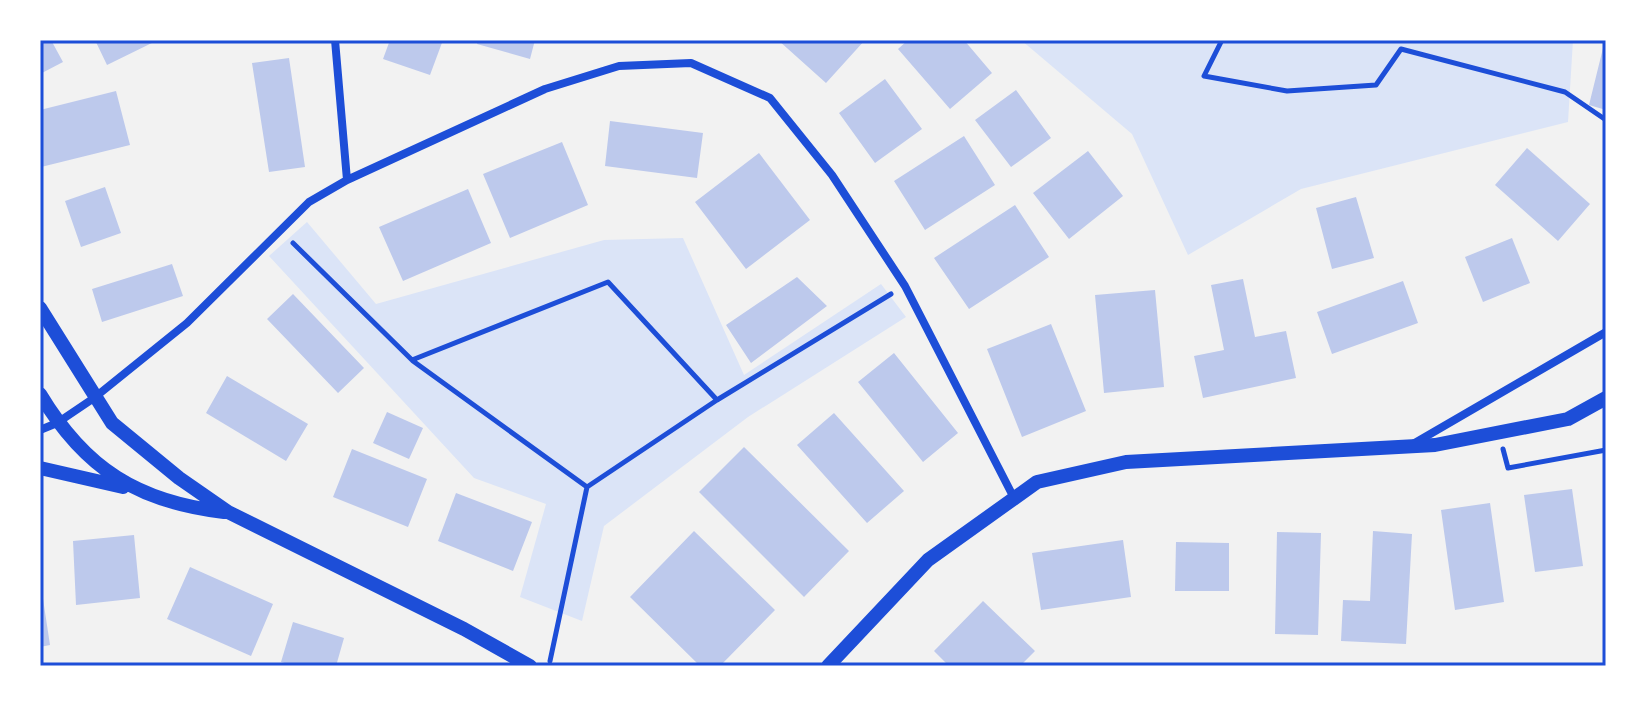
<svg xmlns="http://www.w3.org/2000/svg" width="1646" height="706" font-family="Inter,sans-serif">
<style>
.green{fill:#dbe4f7}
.building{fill:#bdc9ec}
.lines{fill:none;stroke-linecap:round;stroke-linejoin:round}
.path{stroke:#1d4ed8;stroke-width:5}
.service{stroke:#1d4ed8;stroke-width:6}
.minor{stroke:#1d4ed8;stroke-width:8}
.tertiary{stroke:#1d4ed8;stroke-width:14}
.neatline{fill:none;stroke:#1d4ed8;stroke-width:3}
</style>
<rect width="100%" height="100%" fill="#f2f2f2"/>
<!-- green -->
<path class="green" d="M1021 40H1573L1568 122 1301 189 1188 255 1132 134Z
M307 222 376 304 604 240 683 238 744 375 881 284 906 317 748 417 604 526 582 621 520 597 546 504 474 478 269 256Z"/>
<!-- building -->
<path class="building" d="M40 40H51L63 62 40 74Z
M95 40H158L107 65Z
M390 40H443L430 75 383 59Z
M478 40H535L530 59 477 44Z
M778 40H865L826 83Z
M908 40H964L992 73 950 109 898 49Z
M1605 40 1606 41V110L1589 105Z
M289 58 305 167 269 172 252 63Z
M885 79 922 129 875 163 839 113Z
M1016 90 1051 138 1011 167 975 120Z
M116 91 130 145 41 167 40 110Z
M610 121 703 133 697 178 605 166Z
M964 136 995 185 925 230 894 181Z
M562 142 588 205 510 238 483 174Z
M1527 148 1590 204 1558 241 1495 185Z
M1088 151 1123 196 1069 239 1033 193Z
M759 153 810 220 746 269 695 202Z
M105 187 121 233 81 247 65 201Z
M468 189 491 243 403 281 379 227Z
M1356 197 1374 258 1332 269 1316 208Z
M1015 205 1049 257 969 309 934 258Z
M1512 238 1530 283 1483 302 1465 257Z
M172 264 183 296 102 322 92 289Z
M797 277 827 306 751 363 726 325Z
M1243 279 1255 337 1286 331 1296 378 1203 398 1194 356 1224 350 1211 285Z
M1403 281 1418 323 1332 354 1317 312Z
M1155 290 1164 387 1104 393 1095 295Z
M293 294 364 368 338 393 267 319Z
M1051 324 1086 411 1022 437 987 349Z
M894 353 958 433 923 462 858 382Z
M227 376 308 424 286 461 206 413Z
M387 412 423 428 409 459 373 443Z
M834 413 904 491 867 523 797 445Z
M744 447 849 551 804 597 699 492Z
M352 449 427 479 408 527 333 497Z
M1572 489 1583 566 1535 572 1524 495Z
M456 493 532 522 513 571 438 541Z
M1490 503 1504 602 1455 610 1441 510Z
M694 531 775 610 720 666H700L630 597Z
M1373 531 1412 534 1406 644 1341 641 1343 600 1370 601Z
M1277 532 1321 533 1318 635 1275 634Z
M134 535 140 598 76 605 73 541Z
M1123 540 1131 597 1041 610 1032 553Z
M1176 542 1229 543V591H1175Z
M190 567 273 604 251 656 167 619Z
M40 579 50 645 40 647Z
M983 601 1035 651 1020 666H949L934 651Z
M293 622 344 638 336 666H296L281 662Z"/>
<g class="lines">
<!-- path -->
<path class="path" d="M1222 40 1204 76 1287 91 1376 85 1401 49 1565 92 1606 120
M293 243 412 360 608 282 717 400
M413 361 587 487
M1503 449 1508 468 1606 450
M550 661 587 487 717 400 891 294"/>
<!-- service -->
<path class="service" d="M207 40H223"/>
<!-- minor -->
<path class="minor" d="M335 40 347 180
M40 430 57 423 94 398 187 323 309 202 347 180 545 89 619 66 691 63 770 98 832 175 905 286 1014 498
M1413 444 1606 332"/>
<!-- tertiary -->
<path class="tertiary" d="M40 308 112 423 179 478 228 512 464 629 530 666
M40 394C85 469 138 502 224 512
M40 468 123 487
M828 666 928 560 1037 482 1126 462 1435 445 1568 419 1606 398"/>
</g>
<!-- border -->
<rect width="1646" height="706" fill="none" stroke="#ffffff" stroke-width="84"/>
<rect x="42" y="42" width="1562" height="622" class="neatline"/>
</svg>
